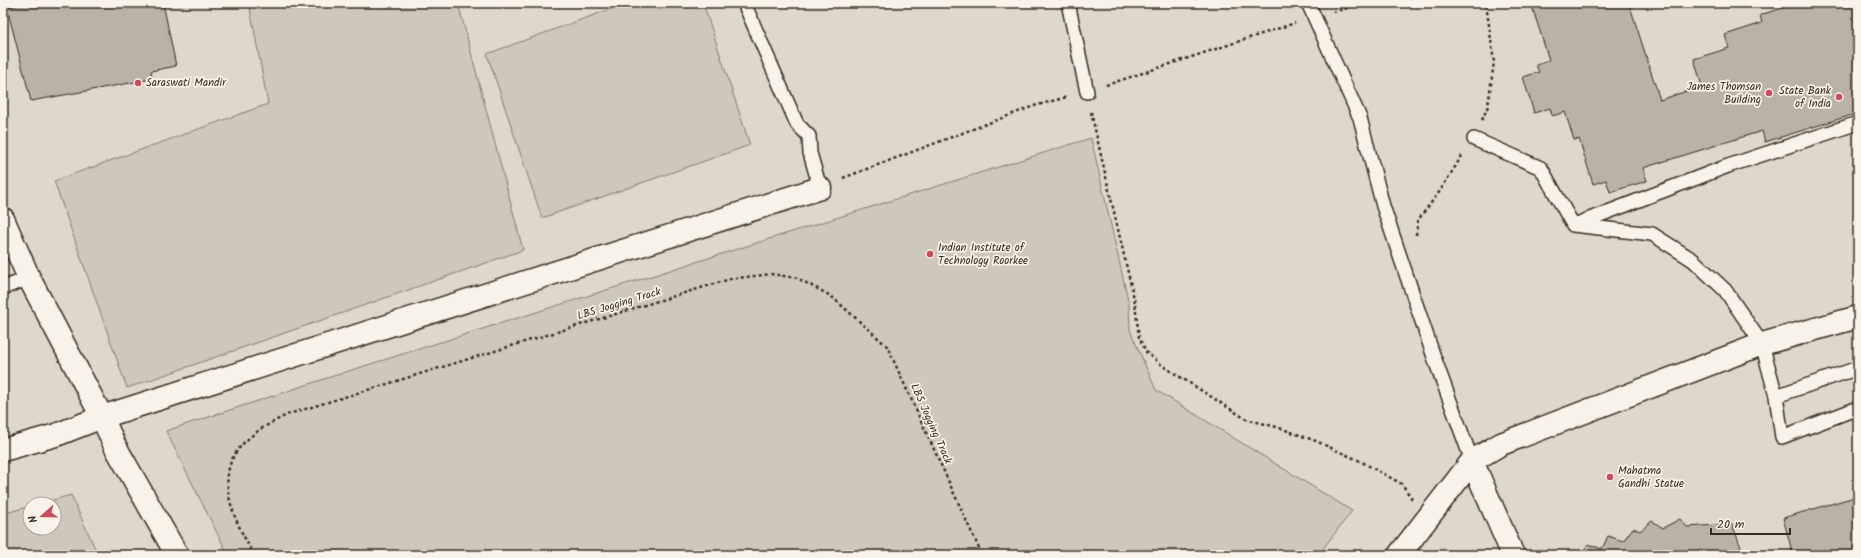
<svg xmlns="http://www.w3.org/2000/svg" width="1861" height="558" font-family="Kalam,sans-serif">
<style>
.built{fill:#ddd7cc;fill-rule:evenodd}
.green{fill:#cec8bc;stroke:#84796d}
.building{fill:#bab2a7;stroke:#3b2a1e}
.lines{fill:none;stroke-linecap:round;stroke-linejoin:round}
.lane-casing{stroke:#3b2a1e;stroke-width:16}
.street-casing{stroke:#3b2a1e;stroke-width:25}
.path{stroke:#3b2a1e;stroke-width:2.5;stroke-dasharray:3 3;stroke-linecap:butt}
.lane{stroke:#f7f3e8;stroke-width:13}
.street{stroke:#f7f3e8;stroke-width:22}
.poi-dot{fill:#d1495b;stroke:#f7f3e8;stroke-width:1.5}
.labels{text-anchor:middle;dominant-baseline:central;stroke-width:3.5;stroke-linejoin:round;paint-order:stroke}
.poi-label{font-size:11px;fill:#3b2a1e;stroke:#f7f3e8;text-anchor:start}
.street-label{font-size:11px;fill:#3b2a1e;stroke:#f7f3e8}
</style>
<rect width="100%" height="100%" fill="#ece7dc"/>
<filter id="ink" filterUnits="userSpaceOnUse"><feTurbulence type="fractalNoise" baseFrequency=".025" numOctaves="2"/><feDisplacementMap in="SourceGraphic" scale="8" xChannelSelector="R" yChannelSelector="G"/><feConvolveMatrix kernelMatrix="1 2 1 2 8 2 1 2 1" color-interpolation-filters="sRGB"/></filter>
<g filter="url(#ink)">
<!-- built -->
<path class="built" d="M3 3H1858V555H3ZM30 504H54V528H30Z"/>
<!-- green -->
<path class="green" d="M249 3H458L523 250 127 388 54 181 268 104Z
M627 3H703L750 145 542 218 487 54Z
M1091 138 1129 304 1130 330 1156 390 1352 511 1318 555H228L166 431 355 369Z
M71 495 98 555H3V514L30 506V528H54V504H39Z"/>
<!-- building -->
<path class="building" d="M25 3H53V6L63 3H163L176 66 151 71 152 79 31 101 7 8Z
M1531 3H1629L1660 100 1702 86 1694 59 1729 48 1725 35 1762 23 1760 15 1799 3H1858V113L1765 142 1762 131 1643 168 1647 181 1610 192 1606 180 1593 184 1579 139 1574 140 1565 112 1552 116 1550 108 1534 113 1523 77 1539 72 1536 65 1549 60Z
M1858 496V555H1793L1783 518Z
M1680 519 1687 527 1732 524 1744 555H1581L1588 544 1602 549 1608 536 1623 541 1633 528 1640 531 1652 521 1663 528Z"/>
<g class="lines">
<!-- lane casing -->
<g class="lane-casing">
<path id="lane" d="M744 3 797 124 809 136 810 153 820 188
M1068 3 1087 92
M1308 3 1360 118 1383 206 1435 360 1472 461
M1474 139 1541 168 1573 225 1652 234 1693 260 1725 290 1762 344 1776 396 1782 437 1858 408
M1574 225 1728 166 1858 123
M3 288 29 278
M1776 396 1858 368"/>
</g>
<!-- street casing -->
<g class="street-casing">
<path id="street" d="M3 219 29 278 102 417 115 446 177 555
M3 450 56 435 102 417 820 188
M1472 461 1513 555
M1399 555 1472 461 1501 444 1762 344 1858 317"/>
</g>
<!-- path -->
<path class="path" d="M1333 12 1365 3
M1106 85 1295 23
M1091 112 1135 303 1139 337 1146 352 1163 366 1246 419 1277 427 1316 441 1360 461 1402 484 1412 499
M1482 120 1488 106 1494 62 1486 3
M843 178 1034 106 1067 97
M1416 235 1418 220 1440 191 1463 154
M254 555C238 527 214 482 237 451 249 434 270 423 289 414L730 279 771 274 797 278 831 296 887 346 982 555"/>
<!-- lane -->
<use href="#lane" class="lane"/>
<!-- street -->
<use href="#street" class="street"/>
</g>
</g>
<!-- markers -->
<g class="poi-dot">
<circle cx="138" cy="83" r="4"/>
<circle cx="1769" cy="93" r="4"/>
<circle cx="1839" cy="97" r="4"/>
<circle cx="930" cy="254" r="4"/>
<circle cx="1610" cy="477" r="4"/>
</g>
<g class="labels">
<!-- poi labels -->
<g class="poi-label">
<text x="146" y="83">Saraswati Mandir</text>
<text x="1761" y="87" text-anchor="end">James Thomsan<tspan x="1761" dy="13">Building</tspan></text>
<text x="1831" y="91" text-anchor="end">State Bank<tspan x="1831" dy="13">of India</tspan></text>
<text x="938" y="248">Indian Institute of<tspan x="938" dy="13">Technology Roorkee</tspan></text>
<text x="1618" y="471">Mahatma<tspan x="1618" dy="13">Gandhi Statue</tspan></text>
</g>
<!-- street labels -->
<g class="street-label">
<text transform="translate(619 304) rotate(-17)">LBS Jogging Track</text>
<text transform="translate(931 424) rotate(66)">LBS Jogging Track</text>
</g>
</g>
<!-- margin -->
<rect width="1861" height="558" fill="none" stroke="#f7f3e8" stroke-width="16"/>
<rect x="8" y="8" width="1845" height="542" fill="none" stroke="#3b2a1e" stroke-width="1.5" filter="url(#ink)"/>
<!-- north arrow -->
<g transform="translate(42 516) rotate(250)"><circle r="19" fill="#f7f3e8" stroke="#aca397"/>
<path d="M0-3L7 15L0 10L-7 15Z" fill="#d1495b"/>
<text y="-6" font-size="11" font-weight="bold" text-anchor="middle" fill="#3b2a1e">N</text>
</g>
<!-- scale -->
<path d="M1711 528v6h79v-6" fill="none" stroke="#3b2a1e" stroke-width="2"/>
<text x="1717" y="528" font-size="12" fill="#3b2a1e" stroke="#f7f3e8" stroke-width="3" paint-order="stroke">20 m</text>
</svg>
